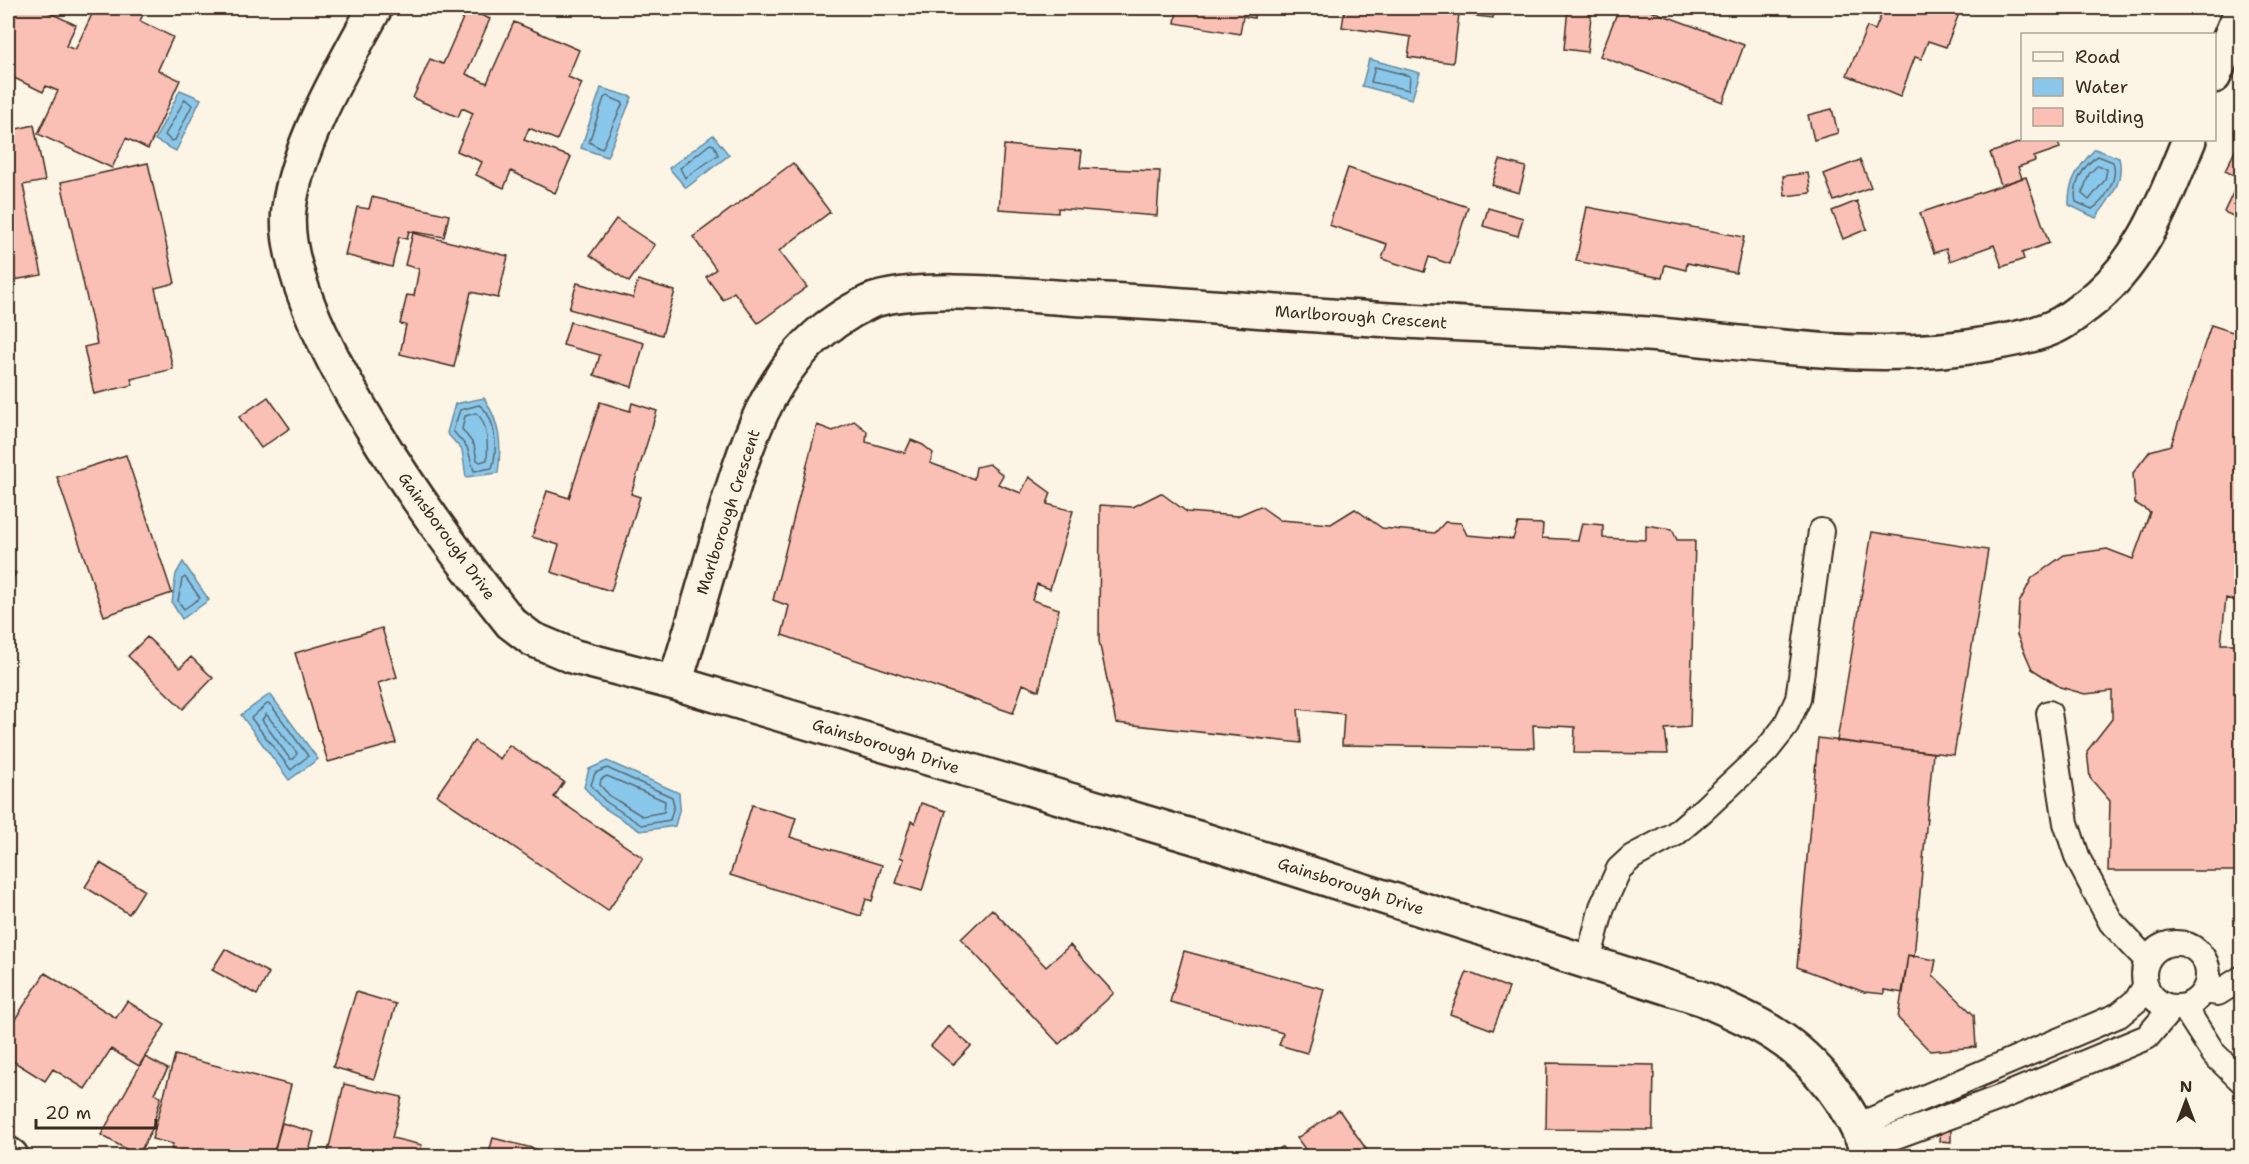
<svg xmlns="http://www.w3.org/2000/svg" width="2249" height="1164" font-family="'Shantell Sans',sans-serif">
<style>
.water{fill:#8ac8eb;stroke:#6a8999;stroke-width:1.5}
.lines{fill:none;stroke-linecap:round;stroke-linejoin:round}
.shore{stroke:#5b6970;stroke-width:1.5}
.building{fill:#fbc0b5;stroke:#3b2a1e;stroke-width:1.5}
.service-casing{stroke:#3b2a1e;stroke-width:28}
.minor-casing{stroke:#3b2a1e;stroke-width:38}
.service{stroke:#fcf5e5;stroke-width:24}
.minor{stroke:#fcf5e5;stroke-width:33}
.labels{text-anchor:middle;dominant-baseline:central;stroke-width:4.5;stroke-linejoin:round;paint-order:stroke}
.street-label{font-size:16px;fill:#3b2a1e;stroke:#fcf5e5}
</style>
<rect width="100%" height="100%" fill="#fcf5e5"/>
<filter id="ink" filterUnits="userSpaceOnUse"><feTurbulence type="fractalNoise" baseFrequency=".0167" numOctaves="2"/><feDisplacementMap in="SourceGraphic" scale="12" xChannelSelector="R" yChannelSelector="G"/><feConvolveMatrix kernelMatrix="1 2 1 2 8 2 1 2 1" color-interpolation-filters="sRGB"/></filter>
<g filter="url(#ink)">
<!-- water -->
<path class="water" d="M1369 59 1420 73 1412 99 1362 86Z
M601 88 632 97 607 157 581 148Z
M180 90 201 99 176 151 155 140Z
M713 135 729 155 686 188 669 168Z
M2095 149 2119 158C2125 183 2109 199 2096 218L2069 205C2068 181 2079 166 2095 149Z
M484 398C500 423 502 444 498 473L466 477 462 450 447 433 455 404Z
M183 562 209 600 182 619 172 603 176 574Z
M270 694 318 759 289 780 241 715Z
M607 761 679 793 680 807 675 826 640 831 601 806 584 787 589 769Z"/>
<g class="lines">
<!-- shore -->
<path class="shore" d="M1375 67 1410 76 1409 90 1371 82Z
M607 96 623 103 602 149 589 142 604 98Z
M185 99 192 105 175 140 171 141 165 135Z
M710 144 714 145 718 155 685 178 680 168Z
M2098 156 2113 162C2119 178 2105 201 2092 209L2076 202C2072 185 2084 164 2098 156Z
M2098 165 2107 169 2105 180 2089 200 2082 194 2089 174Z
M479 405C496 416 498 450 492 468L474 471 467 447 453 431 460 410Z
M476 413C488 422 488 445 487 460L480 462 477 460 474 445 462 429 465 416Z
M185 577 200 598 184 609 178 601 182 579Z
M267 704 271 705 308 756 291 770 251 718Z
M266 714 297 753 294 759H290L262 720Z
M607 768 672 797 674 806 670 820 641 825 605 801 591 785 595 773Z
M607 776 665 801 664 812 642 816 610 796 600 785 601 779Z"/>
</g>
<!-- building -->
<path class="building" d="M8 8H40L76 25 66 46 75 50 95 8H146L140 21 173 37 158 70 180 80 148 149 126 138 112 168 38 134 58 91 46 86 43 92 8 75Z
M1167 8H1255L1254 18 1243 16 1240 34 1175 23 1177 9Z
M1345 8H1495L1493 18 1459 14 1453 63 1408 57 1411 37 1342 27Z
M1568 8H1592L1587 52 1564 49Z
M1619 8H1644L1744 45 1723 102 1600 56Z
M1884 8H1959L1960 11 1946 47 1928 41 1921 59 1915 57 1900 97 1847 75 1867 27 1875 30Z
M467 9 490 19 466 74 487 83 514 22 579 50 568 77 582 83 557 140 529 128 524 140 571 157 555 193 511 171 504 188 476 175 482 162 457 151 473 113 462 108 458 117 413 98 430 59 443 64Z
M1832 109 1838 133 1814 140 1808 115Z
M34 125 45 181 23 185 42 275 8 281V131Z
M2242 137V220L2224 212 2240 178 2225 171Z
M2026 140H2057L2060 148 2034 157 2035 161 2018 167 2022 178 2001 185 1990 153Z
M1004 145 1082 151 1080 168 1160 171 1157 216 1058 208V213L999 209Z
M1500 160 1526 167 1519 193 1492 185Z
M1860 160 1871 187 1834 201 1824 174Z
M148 163 175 283 155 288 173 369 131 379 133 385 94 394 84 347 97 344 61 182Z
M793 163 830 212 779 251 807 287 758 323 734 292 723 300 706 277 716 269 693 237Z
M1348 168 1468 207 1450 264 1429 257 1424 272 1382 259 1387 244 1329 225Z
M1808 173 1811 193 1785 196 1783 176Z
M2026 177 2049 243 2022 253 2024 259 2002 267 1994 245 1950 261 1946 249 1934 253 1920 213Z
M372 197 449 215 444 237 409 231 407 239 399 237 392 267 345 255 357 207 369 209Z
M1857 201 1867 229 1843 239 1832 211Z
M1587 207 1744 237 1736 273 1687 263 1686 270 1665 265 1662 278 1576 261Z
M1488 208 1523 218 1518 236 1483 226Z
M616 219 655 245 629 282 590 255Z
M413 233 508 256 498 298 471 292 454 367 400 354 406 325 400 324 407 295 414 296 419 269 405 265Z
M638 280 675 291 662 335 569 309 577 283 633 298Z
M570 322 644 343 632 387 594 375 600 355 563 345Z
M2211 325 2242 335V603L2226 598 2221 644H2242V871H2108L2110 801 2090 778 2087 751 2112 719V691L2085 694 2060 687 2032 669 2017 635 2019 603 2032 578 2064 555 2107 549 2133 559 2150 512 2135 503 2133 473 2150 451 2171 445Z
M268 397 290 428 261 448 239 417Z
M600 402 630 411 632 403 657 411 631 494 640 497 611 591 551 572 559 545 532 537 547 491 569 498Z
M854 421 867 431 866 442 905 453 911 440 923 445 933 453 930 463 974 479 976 467 989 464 1003 475 998 484 1021 493 1029 477 1051 493 1047 504 1073 511 1050 589 1037 584 1032 600 1059 609 1039 691 1023 684 1013 713 782 635 789 606 773 600 817 425 833 431Z
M126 455 172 593 104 616 57 477Z
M1161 493 1187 512 1237 516 1260 506 1280 520 1331 524 1355 509 1382 528 1435 533 1445 522 1461 523 1467 535 1513 539 1518 523 1543 524 1542 538 1578 540 1582 523 1603 525V538L1646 540V525L1672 529 1677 540H1695L1690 727 1665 729 1668 754 1574 753 1575 727 1533 725 1534 748 1342 745 1344 714 1298 709 1301 743 1116 723 1099 641 1100 505 1133 507Z
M1872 532 1988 550 1954 755 1837 741Z
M8 568 16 573 8 585Z
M382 628 397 677 378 683 396 743 328 762 295 653Z
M147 637 180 668 191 657 213 678 183 709 128 656Z
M1818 738 1933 753 1914 957 1908 955 1903 993 1884 990V994L1864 992 1797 967Z
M474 741 500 759 509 745 564 782 554 797 643 858 608 911 437 795Z
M921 803 946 811 922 891 896 883 904 859 900 857 911 821 915 823Z
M752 805 796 818 790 837 882 865 872 901 866 899 861 916 730 875Z
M100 863 144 890 129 914 85 887Z
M992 909 1046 967 1070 945 1114 993 1059 1044 961 939Z
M225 949 269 973 257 995 212 970Z
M1184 951 1324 989 1307 1053 1279 1045 1283 1033 1170 1002Z
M1908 955 1936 960 1933 975 1974 1015 1976 1047 1930 1051 1898 1018Z
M1467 972 1509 988 1493 1030 1450 1014Z
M45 973 116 1018 127 1001 165 1025 139 1066 111 1049 85 1089 53 1069 45 1081 8 1058V1030Z
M356 992 396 1004 374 1079 333 1067Z
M948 1026 971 1046 953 1065 931 1046Z
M175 1055 291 1085 273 1156H232L210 1151 208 1156H200L171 1149 173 1144 152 1139Z
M145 1057 168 1069 154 1093 161 1097 152 1129 138 1156 101 1135Z
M1547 1063 1654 1065 1653 1130 1546 1129Z
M344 1084 402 1097 392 1138 422 1145 419 1156H327Z
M1339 1110 1371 1156H1310L1297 1138Z
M282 1123 314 1132 308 1156H273Z
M1941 1125 1951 1126V1142L1940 1141Z
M493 1138 536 1149V1156H488Z
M1282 1147 1290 1156H1269Z"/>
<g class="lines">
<!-- service casing -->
<g class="service-casing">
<path id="service" d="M2049 713 2066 823 2078 859 2111 922 2147 960
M2144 975a32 32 0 1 1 64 0a32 32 0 1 1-64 0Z
M1588 961 1602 907 1619 869 1632 857 1675 834 1703 810 1766 751 1785 727 1798 699 1821 531
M2204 991 2218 993 2242 978
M2184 1007 2214 1054 2242 1081
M1857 1126 2119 1015 2137 1000 2146 985
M1866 1147 2002 1097 2147 1037 2172 1008"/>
</g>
<!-- minor casing -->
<g class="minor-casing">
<path id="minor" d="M375 8C344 65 298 142 289 208 276 315 444 540 511 623L532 639 575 657 675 683 1201 839 1704 999C1727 1010 1753 1020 1774 1034 1817 1061 1853 1109 1869 1156
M2214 76 2242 9
M675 683C689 638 702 593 715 548 739 468 762 370 836 321 846 314 858 307 869 302 917 283 1030 296 1084 299 1181 303 1278 313 1375 319 1465 325 1556 327 1647 334 1762 343 1878 365 1993 343 2014 339 2037 335 2056 326 2067 321 2077 312 2087 305 2142 263 2164 201 2189 140
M8 1154 11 1156"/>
</g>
<!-- service -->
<use href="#service" class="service"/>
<!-- minor -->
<use href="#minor" class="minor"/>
</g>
</g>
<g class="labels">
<!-- street labels -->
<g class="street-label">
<text transform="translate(1361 317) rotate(4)">Marlborough Crescent</text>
<text transform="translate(728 512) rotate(-72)">Marlborough Crescent</text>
<text transform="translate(447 536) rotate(54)">Gainsborough Drive</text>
<text transform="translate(886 746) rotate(17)">Gainsborough Drive</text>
<text transform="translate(1351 886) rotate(18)">Gainsborough Drive</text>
</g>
</g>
<!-- margin -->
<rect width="2249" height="1164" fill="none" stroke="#fcf5e5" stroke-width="30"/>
<rect x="15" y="15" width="2219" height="1134" fill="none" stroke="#3b2a1e" stroke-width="2" filter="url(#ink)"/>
<!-- legend -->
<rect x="2021" y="33" width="195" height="108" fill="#fcf5e5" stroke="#afa495" stroke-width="1.5"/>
<rect x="2033" y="52" width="30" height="9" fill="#fcf5e5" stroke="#afa495" stroke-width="1.5"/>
<text x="2075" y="63" font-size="18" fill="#3b2a1e">Road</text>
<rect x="2033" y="78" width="30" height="18" fill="#8ac8eb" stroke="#afa495" stroke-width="1.5"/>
<text x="2075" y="93" font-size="18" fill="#3b2a1e">Water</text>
<rect x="2033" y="108" width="30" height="18" fill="#fbc0b5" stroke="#afa495" stroke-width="1.5"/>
<text x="2075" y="123" font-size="18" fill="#3b2a1e">Building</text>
<!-- north arrow -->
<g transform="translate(2186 1101)" stroke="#fcf5e5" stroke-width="4.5" paint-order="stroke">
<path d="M0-4.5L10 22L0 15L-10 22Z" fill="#3b2a1e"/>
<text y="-9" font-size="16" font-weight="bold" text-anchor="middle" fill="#3b2a1e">N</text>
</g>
<!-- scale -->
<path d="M36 1119v9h120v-9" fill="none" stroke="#3b2a1e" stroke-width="3"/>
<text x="45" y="1119" font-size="18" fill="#3b2a1e" stroke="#fcf5e5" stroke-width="4.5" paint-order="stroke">20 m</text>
</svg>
